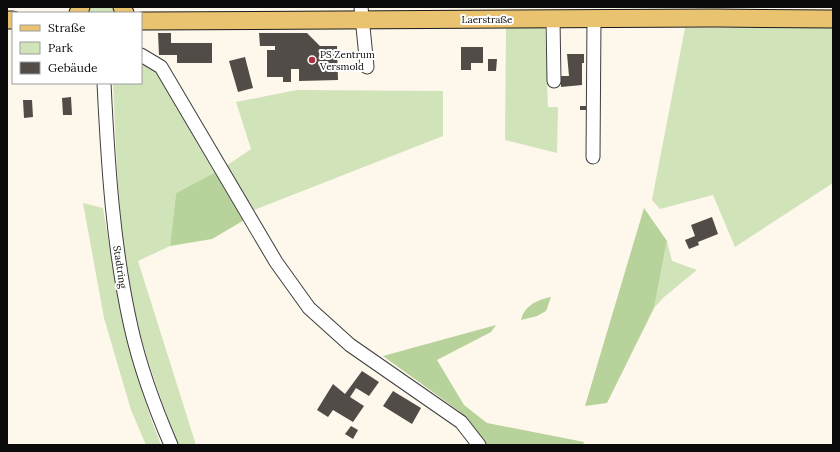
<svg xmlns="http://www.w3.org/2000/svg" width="840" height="452" font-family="Lora,serif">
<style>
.green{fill:#d1e3b9}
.forest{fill:#b7d29a}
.building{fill:#524c49}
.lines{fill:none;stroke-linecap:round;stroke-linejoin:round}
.minor-casing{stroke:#3e3e3e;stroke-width:15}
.major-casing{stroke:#1c1c1c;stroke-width:19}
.minor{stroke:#fff;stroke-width:13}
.major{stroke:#e9c36f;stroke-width:17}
.poi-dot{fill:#ab3341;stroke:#fff;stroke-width:1.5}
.labels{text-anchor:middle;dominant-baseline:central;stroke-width:4;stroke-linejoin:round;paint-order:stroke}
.street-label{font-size:10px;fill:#0b0b0b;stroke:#fff}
.poi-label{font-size:10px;fill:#0b0b0b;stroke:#fff;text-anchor:start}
</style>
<rect width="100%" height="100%" fill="#fdf8eb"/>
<!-- green -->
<path class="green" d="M85 7H117L120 13H81Z
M545 27 548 107H558L557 153 505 140 506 28Z
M833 27V183L735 247 713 195 660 209 652 200 685 28Z
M141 63 159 73 216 172 176 193 170 246 138 261 196 445H179L177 443C157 388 136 332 127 274 118 211 116 147 113 83H141Z
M297 90 443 91V136L254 210 226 166 251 149 236 102Z
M83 203 103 208C116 289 130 369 161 445H146L131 410 104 318Z
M667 241 672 261 697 270 664 297 654 308Z"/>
<!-- forest -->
<path class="forest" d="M216 172 246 219 212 239 170 246 176 193Z
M644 208 667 241 654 308 607 403 585 406Z
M551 297 546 311 537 316 521 320C525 305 537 300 551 297Z
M496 325 491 332 437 360 464 405 487 423 584 442 583 445H486L459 411 383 356Z"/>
<!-- building -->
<path class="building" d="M158 33H171V43H212V63H177V55H159Z
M259 33H307L320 46H337L338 80 299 81V69H291V82H283V77H267V50H275V46H260Z
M461 47H483V63H471V70H461Z
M567 54H584V63H582V85L561 87V76H569Z
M245 57 253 88 238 92 229 61Z
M488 59H497L496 71H488Z
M71 97 72 115H63L62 98Z
M23 100H32L33 117 24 118Z
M580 106H588V110H580Z
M712 217 718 234 698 242 699 245 689 249 685 240 695 236 691 225Z
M362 371 379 382 369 396 356 388 350 397 364 406 353 422 333 410 328 417 317 410 333 384 345 394Z
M393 391 421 408 412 424 383 406Z
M351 426 358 430 353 439 345 434Z"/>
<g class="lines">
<!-- minor casing -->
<g class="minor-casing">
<path id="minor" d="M361 7 367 67
M553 19 554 81
M141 55 161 67 276 262 309 308 350 345 461 422 479 445
M104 83C108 165 113 247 131 327 140 367 155 408 171 445
M593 157 594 19"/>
</g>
<!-- major casing -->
<g class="major-casing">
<path id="major" d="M122 7 125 13
M78 13 81 7
M7 20H13
M141 21 715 18 833 19"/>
</g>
<!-- minor -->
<use href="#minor" class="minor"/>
<!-- major -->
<use href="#major" class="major"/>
</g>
<!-- markers -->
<circle class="poi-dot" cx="312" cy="60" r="4"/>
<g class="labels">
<!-- street labels -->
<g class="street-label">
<text x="487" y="19">Laerstraße</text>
<text transform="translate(120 267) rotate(81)">Stadtring</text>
</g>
<!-- poi labels -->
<g class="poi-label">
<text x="320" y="54">PS Zentrum<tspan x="320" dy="12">Versmold</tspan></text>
</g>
</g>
<!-- border -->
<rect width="840" height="452" fill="none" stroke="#0b0b0b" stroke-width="16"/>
<!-- legend -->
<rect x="12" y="12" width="130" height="72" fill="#ffffff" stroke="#9d9d9d"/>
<rect x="20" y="25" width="20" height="6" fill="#e9c36f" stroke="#9d9d9d"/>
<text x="48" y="32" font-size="12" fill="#0b0b0b">Straße</text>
<rect x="20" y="42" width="20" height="12" fill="#d1e3b9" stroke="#9d9d9d"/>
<text x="48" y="52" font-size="12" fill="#0b0b0b">Park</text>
<rect x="20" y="62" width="20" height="12" fill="#524c49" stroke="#9d9d9d"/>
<text x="48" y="72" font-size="12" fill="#0b0b0b">Gebäude</text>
</svg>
